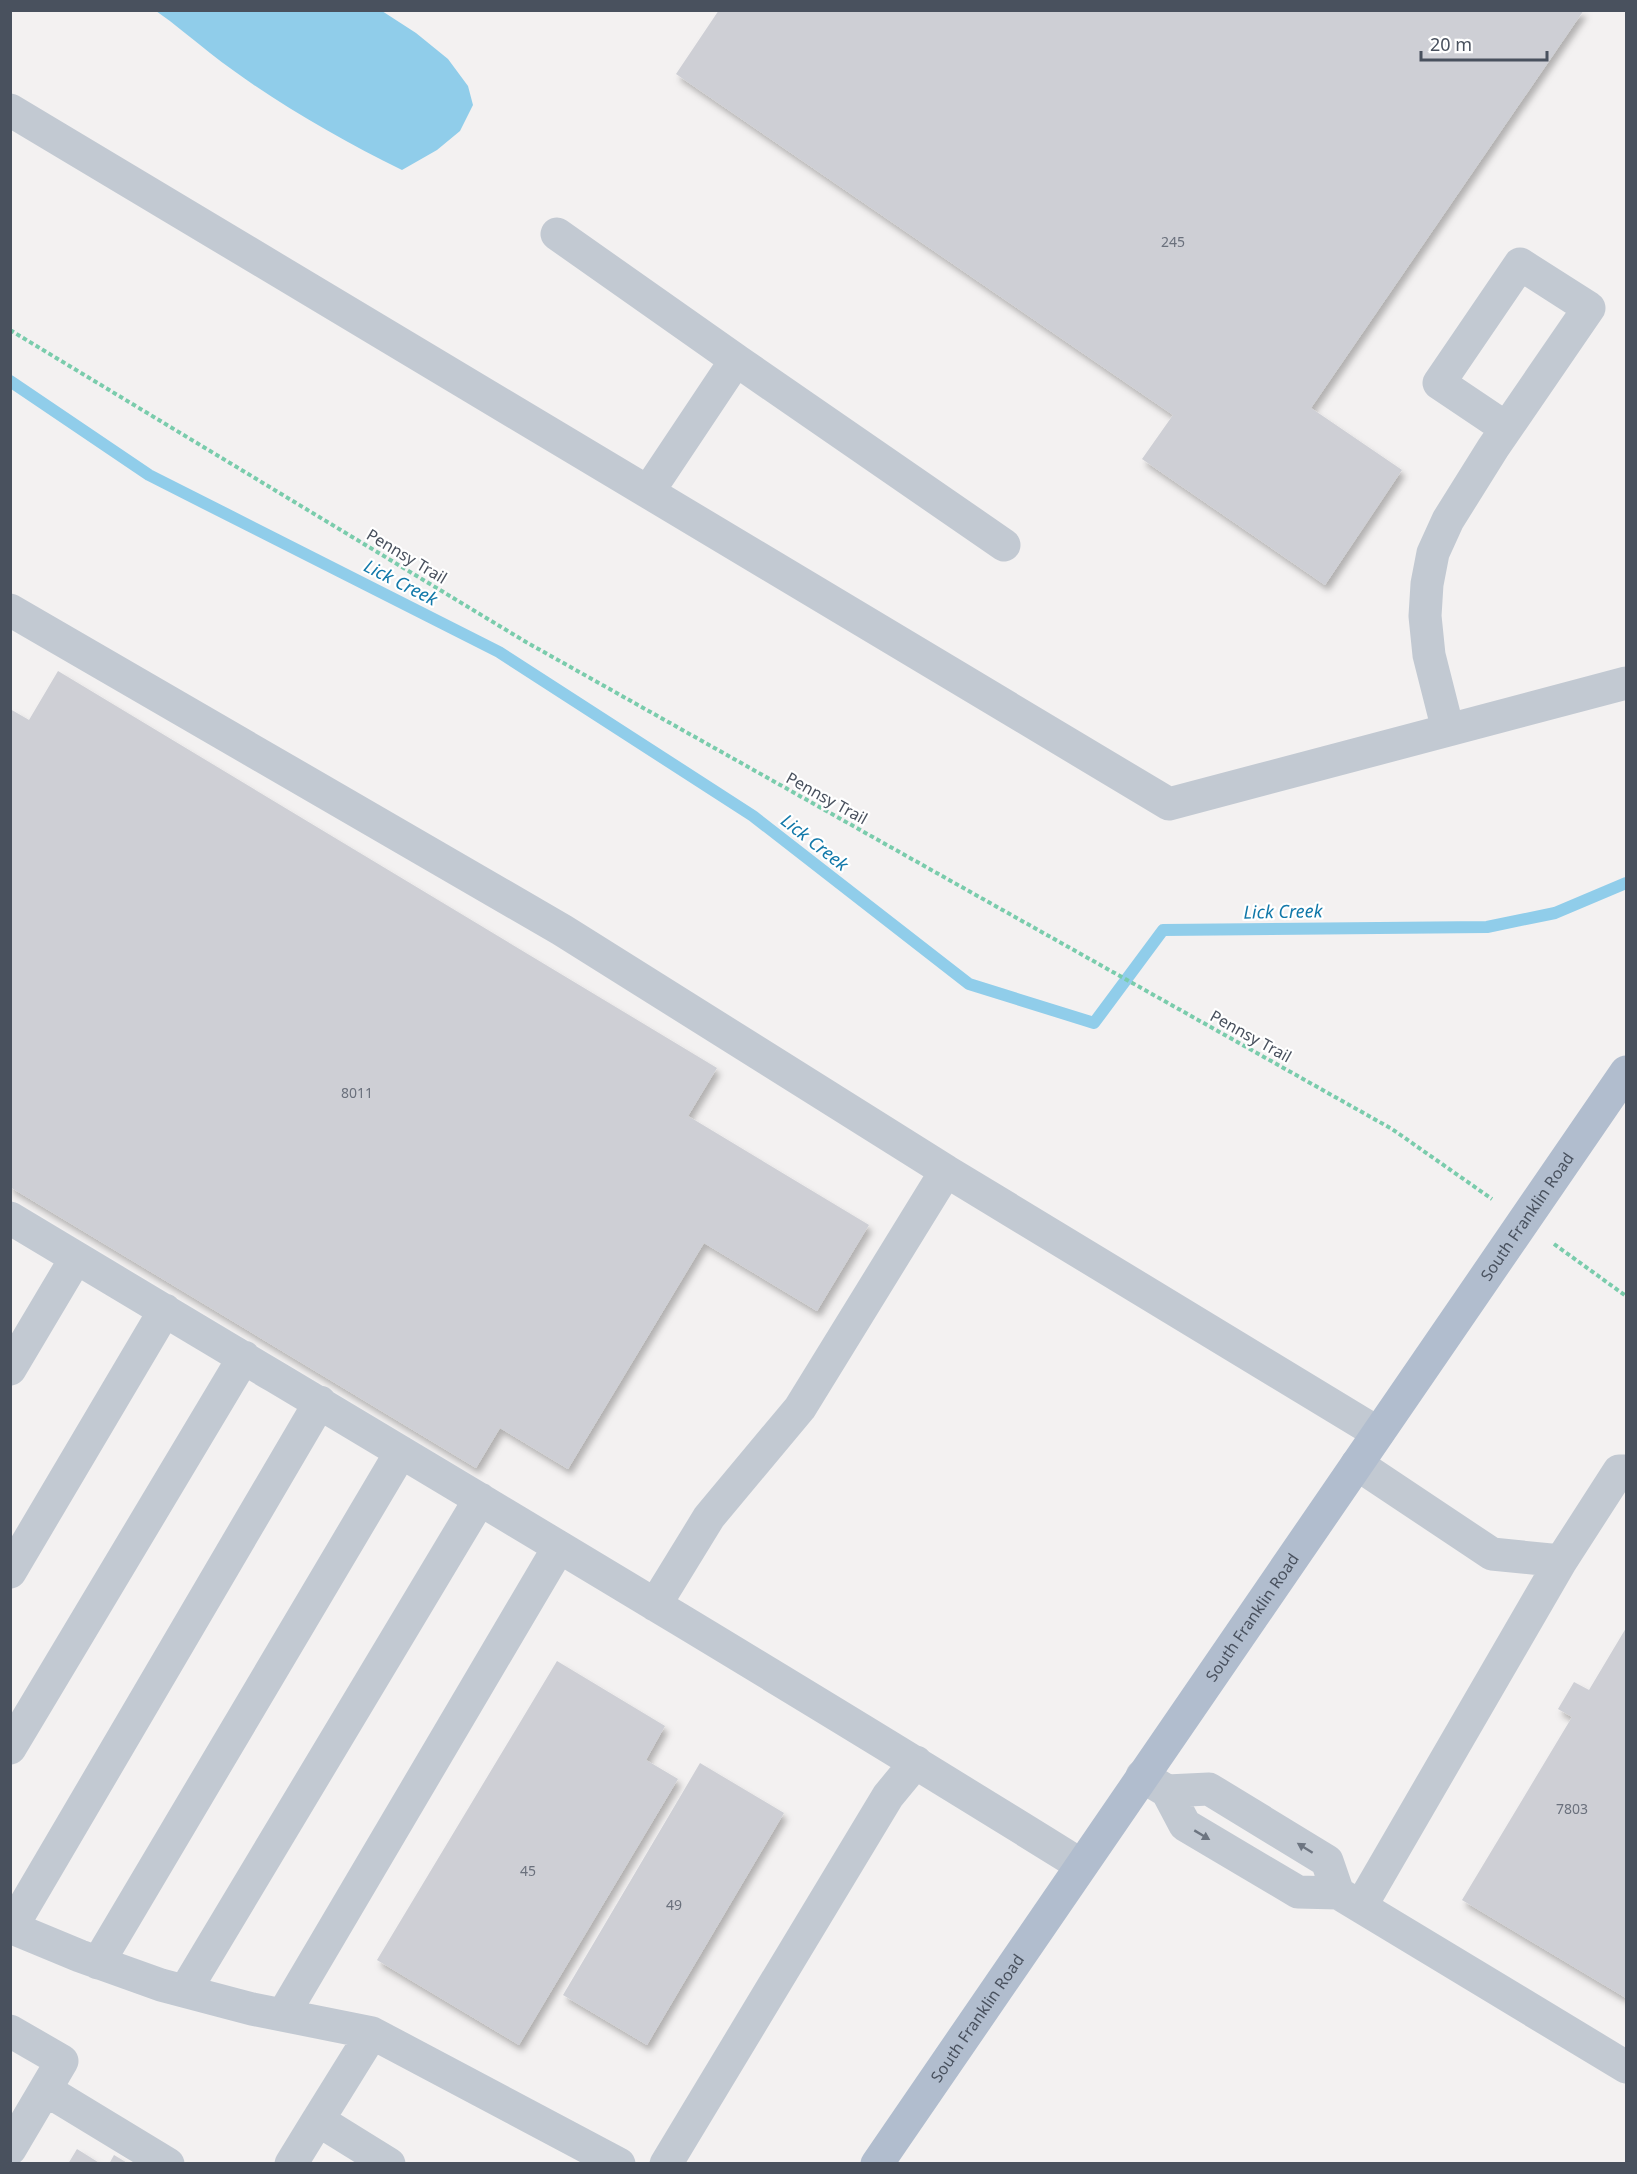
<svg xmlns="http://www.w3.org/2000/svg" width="1637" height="2174" font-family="'Noto Sans',sans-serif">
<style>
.water{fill:#90cdea}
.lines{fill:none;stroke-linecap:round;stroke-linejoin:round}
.stream{stroke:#90cdea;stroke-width:12}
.building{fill:#cecfd5;filter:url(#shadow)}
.path{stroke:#7accac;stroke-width:4;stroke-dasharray:4.5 3;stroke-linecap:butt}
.minor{stroke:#c2c9d2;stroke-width:33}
.major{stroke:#b1bdce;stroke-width:33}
.oneway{fill:#6d7581}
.labels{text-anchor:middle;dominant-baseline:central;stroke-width:4.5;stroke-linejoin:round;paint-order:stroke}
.number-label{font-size:14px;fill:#6a707c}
.street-label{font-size:16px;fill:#49515e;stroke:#fff}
.water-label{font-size:18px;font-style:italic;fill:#1178a9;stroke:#fff}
</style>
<defs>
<filter id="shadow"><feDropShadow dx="3.5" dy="6" stdDeviation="3" flood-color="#0004"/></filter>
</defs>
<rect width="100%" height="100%" fill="#f3f1f1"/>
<!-- water -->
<path class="water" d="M156 11H382L416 33 448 59 468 86 473 105 460 131 437 150 402 170C335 137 269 99 210 53 192 39 175 24 156 11Z"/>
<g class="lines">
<!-- stream -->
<path class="stream" d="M10 381 149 475 499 652 753 816 969 984 1094 1023 1163 930 1487 927 1555 913 1626 883"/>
</g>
<!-- building -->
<path class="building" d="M719 10H1584L1311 408 1402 470 1325 585 1142 459 1173 415 676 74Z
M58 671 717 1068 688 1116 869 1225 817 1311 704 1243 568 1469 500 1428 476 1468 10 1187V709L29 720Z
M1626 1628V1998L1462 1900 1572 1717 1558 1709 1574 1682 1589 1690Z
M557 1661 665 1726 646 1760 678 1779 519 2045 377 1960Z
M700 1763 784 1813 647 2045 563 1995Z
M77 2149 101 2164H68Z
M114 2155 129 2164H109Z"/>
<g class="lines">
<!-- path -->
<path class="path" d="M10 330 526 642 1392 1129 1492 1199
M1554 1244 1626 1296"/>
<!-- minor -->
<path class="minor" d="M10 110 1169 804 1626 683
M557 234 736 360
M648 492 736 360 1004 545
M10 610 562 930 946 1171
M1448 730 1429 655 1425 616 1427 584 1433 553 1448 520 1493 448 1589 308 1520 264 1439 383 1506 428
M10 1218C368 1433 727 1645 1081 1865
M10 1369 76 1258
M1357 1464 1492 1554 1561 1561 1619 1471H1626
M10 1572 165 1310
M655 1605 709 1517 800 1408 946 1171 1378 1433
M10 1748 244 1357
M1142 1776 1167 1791 1185 1825 1298 1892 1338 1893 1626 2067
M1167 1791 1209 1789 1327 1861 1338 1893
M1361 1906 1561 1561
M10 1927 80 1956 161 1985 252 2009 372 2033 619 2164
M12 1927 320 1402
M98 1963 401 1452
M185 1991 480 1499
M283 2015 559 1547
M10 2031 62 2061 10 2149
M372 2033 318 2120 389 2164
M46 2090 168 2164
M291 2164 318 2120
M666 2164 888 1796 916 1762"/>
<!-- major -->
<path class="major" id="s1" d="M877 2164 1626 1072"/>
</g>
<!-- one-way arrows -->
<defs><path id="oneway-solid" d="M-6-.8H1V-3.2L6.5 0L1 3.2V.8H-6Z" transform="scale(1.5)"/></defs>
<g class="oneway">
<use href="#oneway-solid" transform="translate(1202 1835) rotate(31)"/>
<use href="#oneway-solid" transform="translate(1305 1848) rotate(-148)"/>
</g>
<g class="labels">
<!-- number labels -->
<g class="number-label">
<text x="1173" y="241">245</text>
<text x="357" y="1092">8011</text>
<text x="1572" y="1808">7803</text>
<text x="528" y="1870">45</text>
<text x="674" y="1904">49</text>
</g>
<!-- street labels -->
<g class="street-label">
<text transform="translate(407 556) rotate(31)">Pennsy Trail</text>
<text transform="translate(827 798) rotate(29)">Pennsy Trail</text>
<text transform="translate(1251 1036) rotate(29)">Pennsy Trail</text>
<text stroke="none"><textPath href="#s1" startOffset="1149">South Franklin Road</textPath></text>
<text stroke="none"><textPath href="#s1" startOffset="663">South Franklin Road</textPath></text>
<text stroke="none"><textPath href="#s1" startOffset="177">South Franklin Road</textPath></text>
</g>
<!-- water labels -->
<g class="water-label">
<text transform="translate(401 582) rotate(27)">Lick Creek</text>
<text transform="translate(815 842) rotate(38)">Lick Creek</text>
<text transform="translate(1283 911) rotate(-1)">Lick Creek</text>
</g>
</g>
<!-- border -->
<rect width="1637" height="2174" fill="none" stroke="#49515e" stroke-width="24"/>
<!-- scale -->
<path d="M1421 51v9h126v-9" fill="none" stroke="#49515e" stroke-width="3"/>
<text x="1430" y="51" font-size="18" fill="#49515e" stroke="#ffffff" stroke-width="4.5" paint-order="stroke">20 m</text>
</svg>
